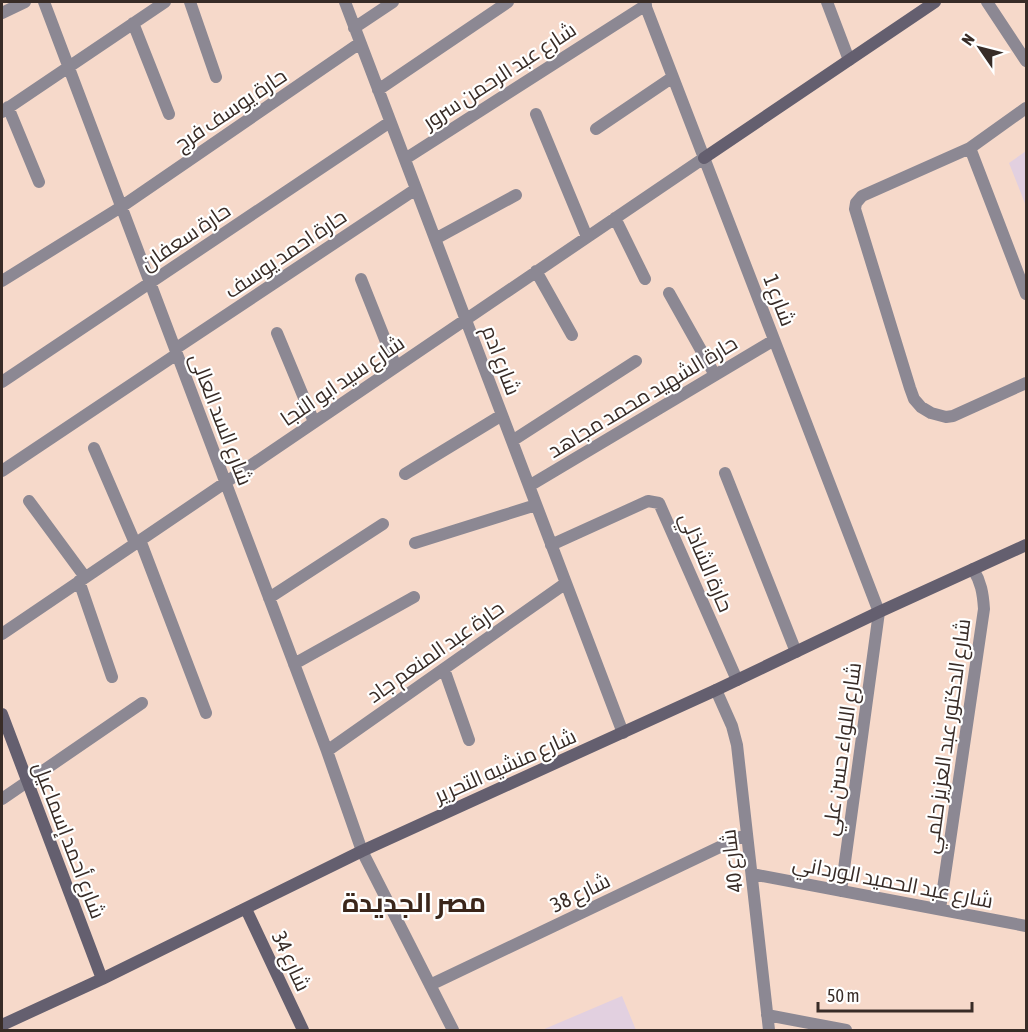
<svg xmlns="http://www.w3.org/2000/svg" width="1028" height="1032" font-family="'Asap Condensed',Cairo,sans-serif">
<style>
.education{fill:#e2d0e0}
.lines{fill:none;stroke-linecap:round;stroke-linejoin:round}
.street{stroke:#8c8893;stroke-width:12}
.secondary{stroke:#645f6f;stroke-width:12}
.labels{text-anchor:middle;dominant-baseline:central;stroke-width:4.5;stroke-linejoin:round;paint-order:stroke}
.street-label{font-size:21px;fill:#382c27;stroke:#fff}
.district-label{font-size:27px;font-weight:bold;fill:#3b261a;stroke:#fff}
</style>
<rect width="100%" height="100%" fill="#f6d9ca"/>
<!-- education -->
<path class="education" d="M1026 151V206L1009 163Z
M622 996 636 1030H542Z"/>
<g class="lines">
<!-- street -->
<path class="street" d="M44 2 327 751 362 851 453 1030
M190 2 216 77
M345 2 623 733
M644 2 879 612 841 891
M827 2 849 60
M987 2 1026 61
M2 13 25 2
M133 23 169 114
M354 28 393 2
M378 90 508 2
M8 107 39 182
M1026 108 970 148 862 196 856 203 855 209 910 388 914 399 921 407 931 413 946 417 953 416 1026 383
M2 112 165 2
M536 114 587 237
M596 129 673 77
M970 148 1026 294
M405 159 646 5
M615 218 645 279
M435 239 516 195
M536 271 572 335
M361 279 396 367
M2 281 121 207 360 43
M669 293 715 375
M277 333 314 422
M175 349 416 189
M2 382 390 122
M512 441 636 361
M94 448 135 543
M2 471 177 354
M725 473 796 652
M405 474 502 415
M529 486 774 340
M29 501 85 577
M140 540 206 713
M415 543 536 505
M551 545 648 501 659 503 737 680
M79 581 112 677
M269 598 383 524
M2 634 704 158
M294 664 414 597
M444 669 469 740
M716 690 732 726 737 745 769 1030
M327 751 566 583
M2 799 142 703
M752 874 1026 926
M940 909 984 609C983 593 981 582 973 569
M430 985 747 834
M767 1015 846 1030"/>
<!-- secondary -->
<path class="secondary" d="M704 158 935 2
M2 714 102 979
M246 909 303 1030
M2 1025 102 979 362 851 716 690 879 612 1026 545"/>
</g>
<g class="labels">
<!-- street labels -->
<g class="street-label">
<text transform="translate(499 75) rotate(-33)">شارع عبد الرحمن سرور</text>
<text transform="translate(230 109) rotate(-34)">حارة يوسف فرج</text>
<text transform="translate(185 236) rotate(-34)">حارة سعفان</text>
<text transform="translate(285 253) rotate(-34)">حارة احمد يوسف</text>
<text transform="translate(780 300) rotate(69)">شارع 1</text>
<text transform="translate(502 360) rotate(69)">شارع ادم</text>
<text transform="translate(342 380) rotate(-34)">شارع سيد ابو النجا</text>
<text transform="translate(642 396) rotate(-31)">حارة الشهيد محمد مجاهد</text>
<text transform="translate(222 419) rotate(69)">شارع السد العالى</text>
<text transform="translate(707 562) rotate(67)">حارة الشاذلي</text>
<text transform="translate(435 651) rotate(-35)">حارة عبد المنعم جاد</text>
<text transform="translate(946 736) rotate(-82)">شارع الدكتور عبد العزيز حلمي</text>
<text transform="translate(841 749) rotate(-82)">شارع اللواء حسن علي</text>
<text transform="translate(505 765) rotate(-24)">شارع منشيه التحرير</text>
<text transform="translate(70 840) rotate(69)">شارع أحمد إسماعيل</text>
<text transform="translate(731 861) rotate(-97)">شارع 40</text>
<text transform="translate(893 881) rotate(11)">شارع عبد الحميد الورداني</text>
<text transform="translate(580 892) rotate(-26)">شارع 38</text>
<text transform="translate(292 961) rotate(65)">شارع 34</text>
</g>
<!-- district labels -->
<g class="district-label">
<text x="414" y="902">مصر الجديدة</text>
</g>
</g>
<!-- border -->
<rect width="1028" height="1032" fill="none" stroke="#382c27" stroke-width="6"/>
<!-- north arrow -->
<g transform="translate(980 48) rotate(305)" stroke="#ffffff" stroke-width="4.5" paint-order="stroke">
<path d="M0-4.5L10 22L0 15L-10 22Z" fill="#382c27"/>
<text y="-9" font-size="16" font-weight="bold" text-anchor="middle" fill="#382c27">N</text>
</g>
<!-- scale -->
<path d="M818 1002v9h154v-9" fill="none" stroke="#382c27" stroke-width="3"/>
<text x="827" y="1002" font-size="18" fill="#382c27" stroke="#ffffff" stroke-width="4.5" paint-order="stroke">50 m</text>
</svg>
